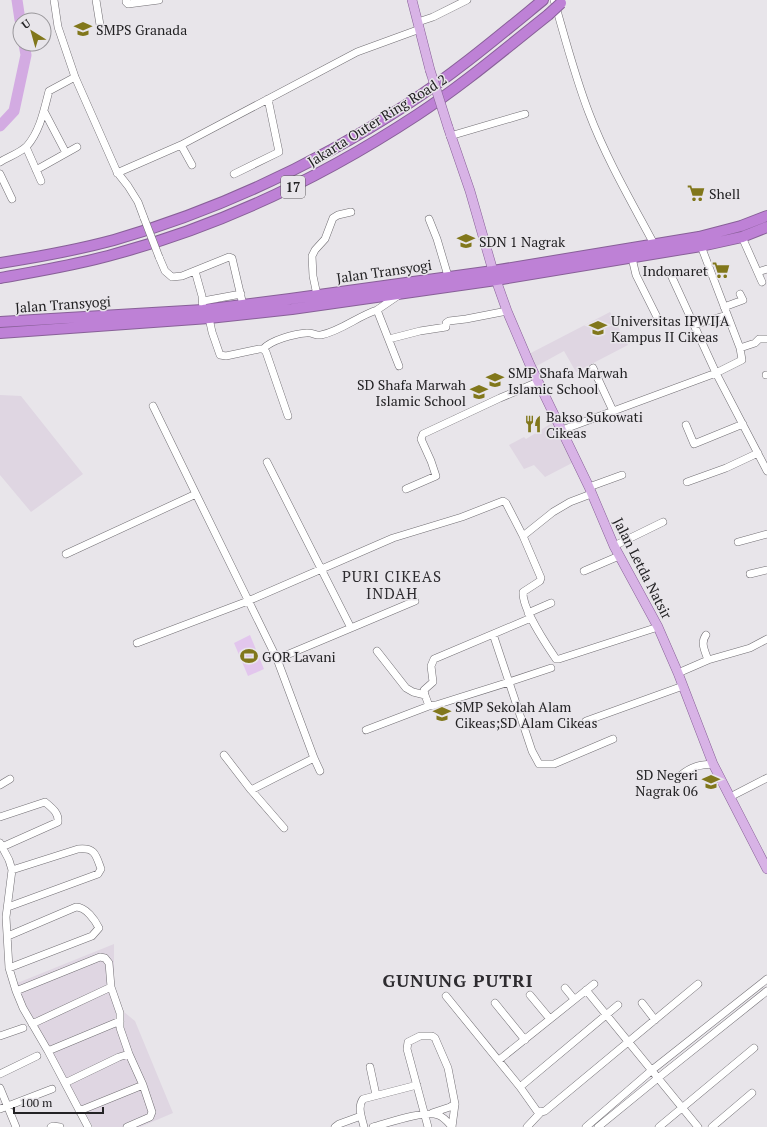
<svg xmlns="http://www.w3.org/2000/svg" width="767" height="1127" font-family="'PT Serif',serif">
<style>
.built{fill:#dfd6e2}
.green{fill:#e2c6ed}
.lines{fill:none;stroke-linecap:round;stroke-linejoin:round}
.river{stroke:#d3abe2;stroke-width:11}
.minor-casing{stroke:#716e73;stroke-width:8}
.major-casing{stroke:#886098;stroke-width:10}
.highway-casing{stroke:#886098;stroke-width:12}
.minor{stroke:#fff;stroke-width:7}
.major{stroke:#d8b3e6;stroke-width:9}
.highway{stroke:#be81d6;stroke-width:10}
.minor-bridge-casing{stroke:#716e73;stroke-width:8;stroke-linecap:butt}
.major-bridge-casing{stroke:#886098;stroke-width:10;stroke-linecap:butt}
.highway-bridge-casing{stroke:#886098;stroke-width:12;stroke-linecap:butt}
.minor-bridge{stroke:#fff;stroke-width:7}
.major-bridge{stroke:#d8b3e6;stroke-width:9}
.highway-bridge{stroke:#be81d6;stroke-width:10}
.labels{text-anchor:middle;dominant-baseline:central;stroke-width:3;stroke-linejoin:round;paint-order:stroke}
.shield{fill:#e8e5ea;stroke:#5e5c5f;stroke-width:1}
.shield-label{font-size:13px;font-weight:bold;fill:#232224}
.poi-label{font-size:14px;fill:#232224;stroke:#e8e5ea;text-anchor:start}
.street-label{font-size:14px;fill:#232224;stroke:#e8e5ea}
.neighbourhood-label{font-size:15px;letter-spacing:1px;fill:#2e2c30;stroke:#e8e5ea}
.district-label{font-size:18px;font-weight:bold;letter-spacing:1px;fill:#2e2c30;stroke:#e8e5ea}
</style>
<rect width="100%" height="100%" fill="#e8e5ea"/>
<!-- built -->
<path class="built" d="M610 312 628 345 576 372 564 351 533 368 527 355Z
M0 395 21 396 83 474 31 512 0 475Z
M552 423 572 463 545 477 534 465 524 469 509 445 524 437 526 439Z
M114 944V985L124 1012 135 1021 173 1113 140 1127H93L18 991 15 984Z"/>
<!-- green -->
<path class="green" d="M250 635 264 669 248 676 234 643Z"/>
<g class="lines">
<!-- river -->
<path class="river" d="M17 0 20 20
M0 126 14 111 26 55 24 44"/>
<!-- minor casing -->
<g class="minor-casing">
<path id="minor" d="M54 0 58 27 75 77 117 172 128 186 138 202 144 218
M96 0 100 25
M126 0V2L128 4 159 0
M554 0C565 38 575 77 589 113 606 158 631 201 654 244
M418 22 433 17 467 0
M44 111 66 153
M450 136 525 114
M181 145 192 165
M26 147 41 181
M0 162C8 157 20 153 27 146 40 131 44 110 49 91L75 77
M36 170 77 147
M117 173 181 145 357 52 420 29
M0 174 12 199
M234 174 279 152 268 99
M429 219 437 239 448 276
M742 237 762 282
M159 257 165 271 172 277 182 276 229 257 232 258 243 305
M632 258 636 275 657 317
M195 271 202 296 203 310
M758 272 767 269
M671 275 716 373 767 471
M317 295 313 276 312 256 315 250 325 239 333 218 338 215 351 212
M203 301 241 294
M724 307 743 300 740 294
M377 310 399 295
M209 318 212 332 220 355 226 356 259 349H263L266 352 288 416
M694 325 727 315
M389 339 420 331 446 327V323L449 321 466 319 507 311
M740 348 755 343 759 339H767
M263 349C271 340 294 334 306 333 312 332 316 336 321 335 341 331 358 316 377 310L399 366
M593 368 613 411
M766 375H767
M153 406 196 494
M686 425 694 444 743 424
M562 430 716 373 742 360 740 348 701 246
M267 462 351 628 277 659
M687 482 726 468 758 453
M589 487 622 475
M406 489 436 476 431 461 421 439 423 434 500 398 538 382
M523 536 553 512 570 502 591 494
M738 542 767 534
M614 546 663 522
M66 554 196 494 277 659 314 758 320 771
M584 571 619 556
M750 574 767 570
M528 613 551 603
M531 618 434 659 431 666 433 682 424 690 425 695 429 706 436 705 509 682 532 751 539 764H554L613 739
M351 628 415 601
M493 634 509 682 551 668
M706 635C700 643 705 651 708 660
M137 643 248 601 393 538 462 517 503 501 506 503 523 536 541 578 540 581 523 592C522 609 546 644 556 659H559L658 627
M377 651 406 688 413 692 425 695
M678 673 708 660 750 648 767 639
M586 721 683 686
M366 730 429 706
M224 755 251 790 314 758
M681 775C692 766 699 765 713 764
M0 785 10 779
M251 790 284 828
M730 797 767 778
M0 817 45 802C52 808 59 813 58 822L2 847
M0 843 9 860 12 870 6 917 9 968 16 991 23 1008 48 1051 88 1127
M8 907 98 874 101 869C96 855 95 847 78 849L12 870
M8 936 76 907C86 907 95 920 99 928L92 936 9 968
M565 988 574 999
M586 990 698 1127
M16 991 100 957 105 958 109 963 111 987 120 1013V1028L129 1054 119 1057 65 1083
M530 995 550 1019
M446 996 520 1087 537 1111 541 1112 545 1111 698 984
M495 1003 525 1040
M642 1003 655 1020
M32 1024 111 987
M0 1036 23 1028
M48 1051 120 1021
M499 1060 594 984
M370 1067 376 1095
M0 1074 37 1056
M520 1087 618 1005
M0 1088 16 1127
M0 1109 52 1089
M79 1111 143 1085
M432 1113 450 1107 455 1104
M51 1127 53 1126 60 1127
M127 1127 150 1117 152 1112 143 1085 129 1054
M335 1127 339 1124 361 1116
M364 1127C362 1118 357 1107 363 1099L417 1085
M373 1127C388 1123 424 1110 438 1115 444 1117 448 1122 452 1127
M428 1127 407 1049 408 1042 420 1036H432L435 1038 448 1068 455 1104 452 1127
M527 1127 541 1112
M586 1127 652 1070 767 979
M598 1127 658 1078 767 991
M659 1127 754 1048
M712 1127 752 1093"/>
</g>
<!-- major casing -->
<g class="major-casing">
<path id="major" d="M412 0 430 70
M448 127 470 191 493 271
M496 280 507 311 530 365 589 487 614 546 658 627 678 673 713 764 767 869"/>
</g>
<!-- highway casing -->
<g class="highway-casing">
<path id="highway" d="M0 263C38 257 77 250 114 240 218 210 316 164 406 105 454 74 499 36 543 0
M0 278C39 271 77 265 115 254 223 225 324 176 417 115 463 85 505 49 548 15
M0 322 203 310 290 299 493 271 699 237 741 226 767 216
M0 333 209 318 292 309 496 280 701 246 742 237 767 227"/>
</g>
<!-- minor -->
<use href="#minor" class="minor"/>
<!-- major -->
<use href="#major" class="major"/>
<!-- highway -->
<use href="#highway" class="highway"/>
<!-- minor-bridge casing -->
<g class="minor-bridge-casing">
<path id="minor-bridge" d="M144 218 159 257"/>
</g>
<!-- major-bridge casing -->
<g class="major-bridge-casing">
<path id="major-bridge" d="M430 70 448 127"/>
</g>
<!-- highway-bridge casing -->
<g class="highway-bridge-casing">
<path id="highway-bridge" d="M548 15 561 3"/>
</g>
<!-- minor-bridge -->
<use href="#minor-bridge" class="minor-bridge"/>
<!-- major-bridge -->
<use href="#major-bridge" class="major-bridge"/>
<!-- highway-bridge -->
<use href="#highway-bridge" class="highway-bridge"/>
</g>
<!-- icons -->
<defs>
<g id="school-bare" transform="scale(1.38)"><path d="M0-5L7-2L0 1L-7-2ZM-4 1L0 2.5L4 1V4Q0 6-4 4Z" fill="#81771b" stroke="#e8e5ea" stroke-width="2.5" paint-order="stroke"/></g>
<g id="supermarket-bare" transform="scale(1.38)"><path d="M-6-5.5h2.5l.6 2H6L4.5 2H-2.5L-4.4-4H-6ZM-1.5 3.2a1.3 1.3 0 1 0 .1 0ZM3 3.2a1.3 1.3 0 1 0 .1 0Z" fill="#81771b" stroke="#e8e5ea" stroke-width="2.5" paint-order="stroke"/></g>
<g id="university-bare" transform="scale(1.38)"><path d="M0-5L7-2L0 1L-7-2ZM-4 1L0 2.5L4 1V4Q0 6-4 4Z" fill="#81771b" stroke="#e8e5ea" stroke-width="2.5" paint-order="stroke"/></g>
<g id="restaurant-bare" transform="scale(1.38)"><path d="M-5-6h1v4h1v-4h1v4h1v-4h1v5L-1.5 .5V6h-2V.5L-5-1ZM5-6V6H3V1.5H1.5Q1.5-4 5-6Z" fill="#81771b" stroke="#e8e5ea" stroke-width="2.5" paint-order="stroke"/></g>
<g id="stadium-bare" transform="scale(1.38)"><path d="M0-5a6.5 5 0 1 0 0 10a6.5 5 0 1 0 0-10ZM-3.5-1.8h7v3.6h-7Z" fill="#81771b" stroke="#e8e5ea" stroke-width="2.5" paint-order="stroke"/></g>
</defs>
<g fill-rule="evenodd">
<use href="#school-bare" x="83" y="29"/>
<use href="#supermarket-bare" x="696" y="193"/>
<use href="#school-bare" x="466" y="241"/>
<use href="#supermarket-bare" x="721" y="270"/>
<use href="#university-bare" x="598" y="328"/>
<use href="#school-bare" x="495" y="380"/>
<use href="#school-bare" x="479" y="392"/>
<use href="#restaurant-bare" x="533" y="424"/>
<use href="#stadium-bare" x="249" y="656"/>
<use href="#school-bare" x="442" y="714"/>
<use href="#school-bare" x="711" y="782"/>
</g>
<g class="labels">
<!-- shield labels -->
<rect class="shield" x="281" y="176" width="24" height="22" rx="3"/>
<g class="shield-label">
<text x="293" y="187">17</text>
</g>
<!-- poi labels -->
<g class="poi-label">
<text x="96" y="29">SMPS Granada</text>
<text x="709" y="193">Shell</text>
<text x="479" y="241">SDN 1 Nagrak</text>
<text x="708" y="270" text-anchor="end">Indomaret</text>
<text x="611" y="320">Universitas IPWIJA<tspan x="611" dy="16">Kampus II Cikeas</tspan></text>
<text x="508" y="372">SMP Shafa Marwah<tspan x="508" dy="16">Islamic School</tspan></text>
<text x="466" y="384" text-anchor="end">SD Shafa Marwah<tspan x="466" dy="16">Islamic School</tspan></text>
<text x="546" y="416">Bakso Sukowati<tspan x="546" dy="16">Cikeas</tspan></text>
<text x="262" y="656">GOR Lavani</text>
<text x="455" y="706">SMP Sekolah Alam<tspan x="455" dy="16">Cikeas;SD Alam Cikeas</tspan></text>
<text x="698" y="774" text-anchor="end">SD Negeri<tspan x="698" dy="16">Nagrak 06</tspan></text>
</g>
<!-- street labels -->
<g class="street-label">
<text transform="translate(377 120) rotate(-32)">Jakarta Outer Ring Road 2</text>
<text transform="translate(384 271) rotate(-8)">Jalan Transyogi</text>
<text transform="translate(63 304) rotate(-4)">Jalan Transyogi</text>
<text transform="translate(643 568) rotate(63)">Jalan Letda Natsir</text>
</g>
<!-- neighbourhood labels -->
<g class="neighbourhood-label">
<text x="392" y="576">PURI CIKEAS<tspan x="392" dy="17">INDAH</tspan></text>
</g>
<!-- district labels -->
<g class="district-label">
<text x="458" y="980">GUNUNG PUTRI</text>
</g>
</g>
<!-- north arrow -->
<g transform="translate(32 32) rotate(323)"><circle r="19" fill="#e8e5ea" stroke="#99979b"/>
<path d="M0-3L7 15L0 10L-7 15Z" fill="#81771b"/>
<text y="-6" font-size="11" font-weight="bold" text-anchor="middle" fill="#232224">U</text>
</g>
<!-- scale -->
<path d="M14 1107v6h89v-6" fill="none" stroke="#232224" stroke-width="2"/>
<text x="20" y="1107" font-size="12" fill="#232224" stroke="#e8e5ea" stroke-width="3" paint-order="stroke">100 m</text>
</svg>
